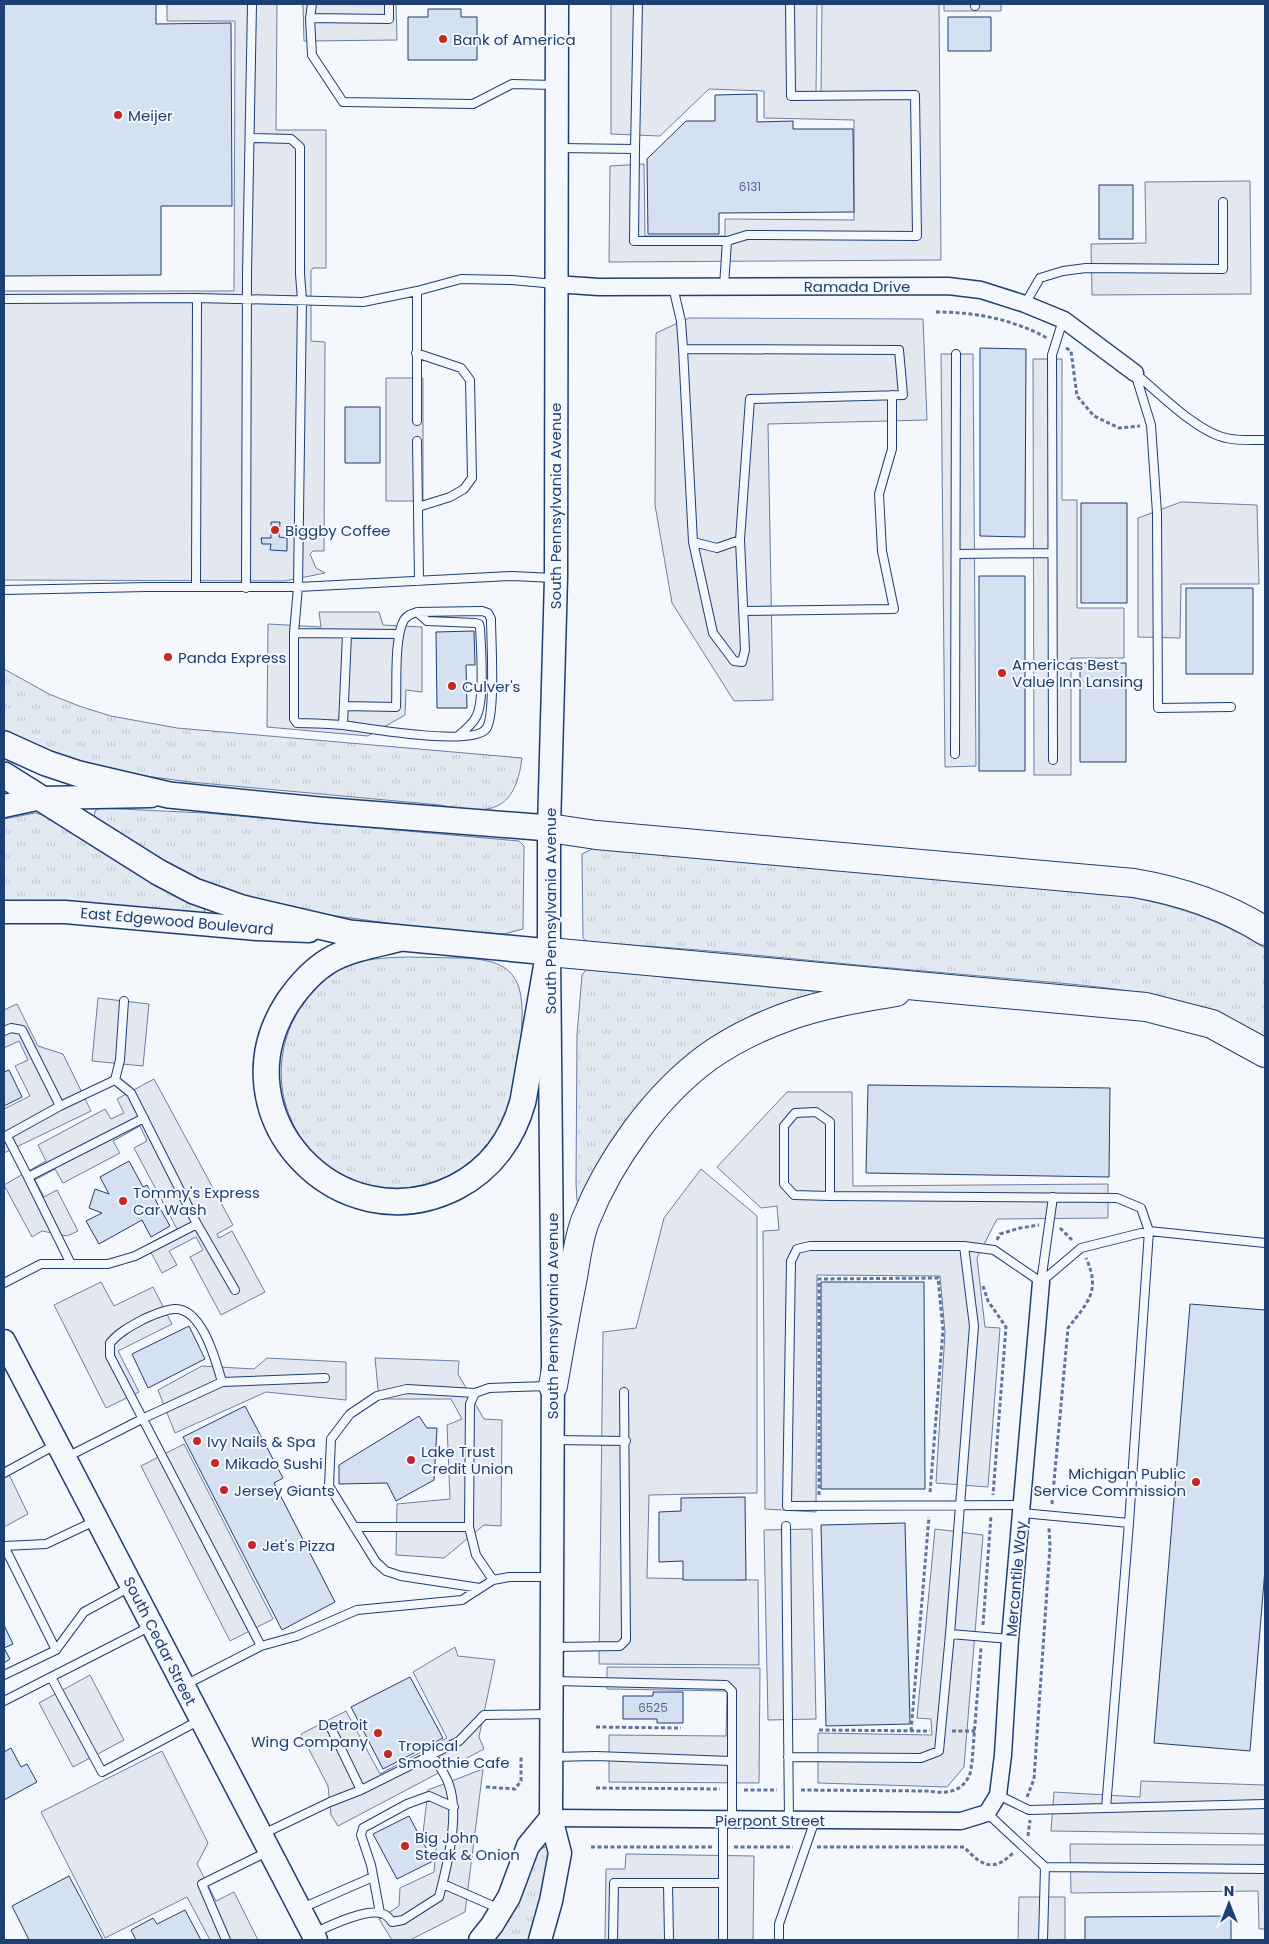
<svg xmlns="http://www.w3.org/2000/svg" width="1269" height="1944" font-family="Poppins,sans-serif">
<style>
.grass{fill:url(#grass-tufts);stroke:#687fa3}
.parking{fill:#e3e8f0;stroke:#687fa3}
.building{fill:#d5e0f0;stroke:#1d3f73}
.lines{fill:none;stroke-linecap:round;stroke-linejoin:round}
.service-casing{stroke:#1d3f73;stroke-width:10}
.minor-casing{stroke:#1d3f73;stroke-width:19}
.secondary-casing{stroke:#1d3f73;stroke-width:25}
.primary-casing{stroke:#1d3f73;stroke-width:28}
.motorway-casing{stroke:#1d3f73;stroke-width:30}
.path{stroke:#5e769c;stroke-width:3;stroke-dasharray:4 2.5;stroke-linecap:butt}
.service{stroke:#f4f7fb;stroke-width:8}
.minor{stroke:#f4f7fb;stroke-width:16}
.secondary{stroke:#f4f7fb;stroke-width:22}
.primary{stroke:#f4f7fb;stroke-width:25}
.motorway{stroke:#f4f7fb;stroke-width:28}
.poi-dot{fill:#c62828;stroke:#f4f7fb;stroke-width:2}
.labels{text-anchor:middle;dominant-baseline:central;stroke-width:4;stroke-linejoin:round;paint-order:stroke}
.number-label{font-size:12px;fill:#4b6792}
.poi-label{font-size:15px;fill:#1d3f73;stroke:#f4f7fb;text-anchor:start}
.street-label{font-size:15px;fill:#1d3f73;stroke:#f4f7fb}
</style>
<defs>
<pattern id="grass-tufts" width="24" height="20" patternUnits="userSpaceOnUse" patternTransform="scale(1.25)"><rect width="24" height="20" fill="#e3e9f0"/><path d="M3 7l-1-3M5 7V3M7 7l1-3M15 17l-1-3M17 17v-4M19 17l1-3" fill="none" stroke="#c2c9d1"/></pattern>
</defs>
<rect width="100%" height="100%" fill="#f4f7fb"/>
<!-- grass -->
<path class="grass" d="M4 669 49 694 79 706 111 716 177 728 522 758C515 814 488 815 440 805L190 782 131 774 75 760 26 741 4 730Z
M100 808 205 813 519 841 524 846 523 929 504 934 468 932 402 925 278 908 206 883 156 857 94 819 95 811Z
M35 813 43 815 157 886 204 908 205 912 204 914 4 903V819Z
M594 848 1118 895C1172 904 1219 919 1265 948V1038C1197 994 1115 988 1037 981 988 977 939 972 890 968 790 959 689 947 589 943L583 938 582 854Z
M408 957C425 957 442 958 459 958 504 959 524 970 522 1019 521 1049 518 1078 508 1107 506 1114 505 1123 501 1129 492 1144 474 1166 458 1173 425 1189 391 1193 357 1182 352 1180 346 1179 342 1177 287 1144 265 1077 294 1019 320 966 354 958 408 957Z
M595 968 671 978 811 991 817 994 754 1020 579 1205 577 1200 576 1184 577 1035 582 975 587 969Z
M545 1847 549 1850V1858L534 1924 529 1940H493L523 1891 538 1850Z"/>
<!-- parking -->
<path class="parking" d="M167 4H277L276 130H326V268H313L311 271V341L325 342 324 551H313L310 554 316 568 325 573 285 581 4 580V291H234L235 21H167Z
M303 4H396L397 40 304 41Z
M611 4H817L816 92 821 93 822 4H939L941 260 609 262 610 166 644 164 645 236H725V219L854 220V120L764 118V91L709 89 660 136 611 134Z
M944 4H1001V11H944Z
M1250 181 1251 294 1092 295 1091 244 1146 243 1145 182Z
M689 318 923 319 927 420 768 424 773 700 734 701 672 603 655 505 656 333Z
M941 354H973L976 766 945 767Z
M1033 359H1062V500H1077V608H1124V658H1071V775H1034Z
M386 378H423V501H386Z
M1181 502 1257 505 1259 584H1181L1180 638 1138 637V518Z
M319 612H379L383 625 422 627V692L406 690 405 715 368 736 267 727 268 624 321 627Z
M98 998 149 1004 143 1066 92 1061Z
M17 1004 38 1046 63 1054 91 1111 4 1153V1109L30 1096 15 1066 28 1060 19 1041 4 1048V1010Z
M154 1079 233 1225 217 1234 219 1238 232 1231 265 1292 221 1315 190 1257 203 1250 196 1237 169 1251 177 1265 162 1273 147 1245 177 1229 134 1148 147 1141 140 1126 113 1141 120 1153 63 1183 55 1169 35 1180 44 1197 57 1190 78 1231 67 1236 42 1231 32 1237 4 1185 46 1161 38 1145 105 1109 111 1119 124 1113 117 1099Z
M787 1092H852L853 1186 1108 1184V1218L997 1219 977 1258 985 1327 1000 1328 988 1487 936 1483 945 1332 940 1276 817 1275 816 1512 765 1509 763 1231 779 1230 777 1206 761 1208 717 1167Z
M701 1169 757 1216V1493L649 1495 647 1578 758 1580 759 1665 599 1664 603 1332 636 1328 664 1218Z
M101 1282 114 1306 153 1287 172 1324 118 1351 139 1392 106 1408 54 1305Z
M267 1358 346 1362V1400L266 1392 175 1433 158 1390 202 1366 254 1369Z
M375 1358 459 1361 458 1374 484 1419 502 1420 501 1526 484 1525 444 1558 396 1555 397 1504 450 1499 447 1425 462 1419 451 1399H379Z
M184 1444 273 1619 230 1641 141 1466Z
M4 1464 28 1514 4 1527Z
M812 1529 816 1719 768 1720 764 1530Z
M935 1529 983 1535 964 1767 947 1787 818 1783V1733L932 1735 931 1719 917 1718Z
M455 1647 458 1656 495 1660 479 1737 484 1749 338 1826 331 1815 328 1786 301 1734 346 1711 380 1774 447 1738 413 1672Z
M607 1667 760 1668 759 1783 609 1782V1735L726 1736 727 1691 607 1689Z
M90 1675 124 1740 73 1767 39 1703Z
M162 1751 208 1843 197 1864 216 1901 234 1892 258 1940H210L187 1897 105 1938 41 1812Z
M483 1769 465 1912 410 1940H392L379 1919 399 1906 400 1888 434 1872 437 1839 423 1833 428 1790Z
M1141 1781 1265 1785V1834L1051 1831 1054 1792 1140 1797Z
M1070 1844 1265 1845V1929H1259L1258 1891 1071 1893Z
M626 1854 754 1856 753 1940H605L606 1869H625Z
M1019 1897H1065V1940H1018Z"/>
<!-- building -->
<path class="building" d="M4 4H156V24L231 23 232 206H161V275L4 276Z
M428 9H461V17H477V60H408V17H428Z
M948 17H991V51H948Z
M757 94V122L793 121V129H853L854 212 719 213V234H648L647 159 686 121H715V95Z
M1099 185H1133V239H1099Z
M980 348 1026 349 1025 537 980 536Z
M345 407H380V463H345Z
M1081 503H1127V603H1081Z
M271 522H280L279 537 287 538V551L270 550 271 544H262L261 538H271Z
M979 576H1025V771H979Z
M1186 588H1253V674H1186Z
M474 631 475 665H466L467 708H437L436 632Z
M1080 663H1126V762H1080Z
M9 1070 22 1097 4 1106V1072Z
M868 1085 1110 1088 1109 1177 866 1173Z
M129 1161 143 1187 147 1185 170 1226 151 1237 142 1220 99 1244 86 1221 102 1213 89 1208 95 1189 109 1194 100 1177Z
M821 1282H924L925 1489H821Z
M1190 1304 1265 1310V1569L1250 1751 1154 1743Z
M189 1326 205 1359 148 1388 132 1354Z
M245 1406 283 1478 274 1483 335 1602 282 1630 183 1437Z
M419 1416 427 1428H437L434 1480 396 1501 387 1483 339 1484V1465Z
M745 1497 746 1580H683V1561L659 1562V1512L681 1511V1498Z
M905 1523 910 1724 826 1726 821 1525Z
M4 1625 13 1644 4 1648 10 1659 4 1663Z
M410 1677 443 1738 383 1769 351 1707Z
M653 1692H683V1723H657V1719H623V1696H653Z
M11 1748 21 1767 27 1764 37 1782 4 1800V1752Z
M409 1816 433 1861 397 1879 373 1834Z
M69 1876 103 1940H29L12 1906Z
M185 1910 201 1940H136L131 1930 153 1918 157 1924Z
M1231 1916V1940H1085V1917Z"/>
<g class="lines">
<!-- service casing -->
<g class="service-casing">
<path id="service" d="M312 4 310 18 389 19V4
M975 4V6
M310 18 312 55 343 102 473 104 512 84 555 85
M250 138 291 139 300 147V274L302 300 298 587 294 633V719L297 723C312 723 328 724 343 725 366 728 472 747 486 729 496 716 491 639 491 619L488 613 482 611 417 612C411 614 407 615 404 620 394 637 397 686 396 707L344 706
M559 148 635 149 638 4
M635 149 634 241H727
M724 286 727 241 747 235 917 236 915 95 791 96 790 4
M673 287 681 321 683 349 693 542 717 548 740 540 750 399 903 395 899 350 683 349
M4 299 197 298 363 302 417 291 461 279 512 280 555 284
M1025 304 1040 278 1063 271 1086 268 1223 269V202
M416 353 461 368 470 380 472 478 464 489 450 497 418 507
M1135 373 1151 425 1157 513 1158 708 1231 707
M1135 373C1159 393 1197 432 1226 438 1239 441 1253 440 1265 440
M417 421V291
M417 441 419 581
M693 542 713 633 734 661 742 662 745 650 740 540
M956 554 1052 553
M196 587 197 298
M246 588 247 274 252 4
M4 590 147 587H298L512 576 554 578
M743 611 894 609 882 551 879 494 892 449V395
M417 612 427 621 475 623 479 624 480 628C481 647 485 702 476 717 472 725 464 731 458 736
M294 633 399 634
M343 725 347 634
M955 754 956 354
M1053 760 1052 355 1063 320
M4 1031 11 1028 22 1030 60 1106
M115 1080 131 1093 197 1224
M7 1136 28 1177 144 1118
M4 1137 60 1106 115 1080 120 1060 124 1001
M28 1177 71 1264
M830 1196V1122L816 1112 795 1113 784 1126V1184L794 1195 830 1196 1117 1198 1141 1208 1149 1231 1129 1523 1106 1808 1029 1810 998 1795
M1041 1282 1081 1248 1149 1231 1265 1243
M1041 1282 1053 1197
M4 1283 41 1264H108L135 1256 197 1224 235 1290
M222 1382C216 1361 202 1307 174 1309 163 1310 153 1315 144 1319 131 1326 119 1332 110 1343V1356L261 1646
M475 1393 470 1404 469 1527 476 1555 493 1580
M555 1440 626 1441
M67 1457 144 1418 222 1382 325 1378
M4 1473 57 1444
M1022 1505 787 1506 791 1261 797 1249 810 1246H964L994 1250 1041 1282
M1022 1513 1129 1523
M786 1526 789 1820
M354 1527H469
M4 1546 56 1650
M4 1546 46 1544 95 1521
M480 1588 401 1576 386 1571 376 1562 329 1486 331 1439 350 1414 377 1396 407 1389 475 1393 489 1388 549 1386
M950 1634 1010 1639
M554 1647 620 1646 626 1640 624 1392
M4 1675 56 1650 84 1612 130 1587
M51 1677 102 1772 200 1720
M554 1681 726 1685 732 1691V1819
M185 1685 261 1646 297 1636 357 1610 462 1600 493 1580 509 1577H550
M4 1701 151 1626
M331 1728 361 1790
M553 1757 596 1756 731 1761
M788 1757 921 1758 939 1751 950 1634 974 1326 964 1246
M1106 1808 1265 1804
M987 1813 1045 1867 1265 1869
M723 1819V1940
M263 1834 330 1802 361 1790 459 1741 484 1715 549 1714
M668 1883 669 1940
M443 1884 500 1909
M302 1908 373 1877
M380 1913 371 1865 361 1835 363 1828 407 1804 429 1796 454 1807
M314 1933C329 1926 368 1907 383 1914 387 1915 390 1919 392 1922L403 1920 439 1897C447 1867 460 1815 449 1785 446 1774 437 1764 432 1754
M226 1940 202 1884 267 1852
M613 1940 614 1883H723
M779 1940V1924L815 1820
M1043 1940 1045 1867"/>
</g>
<!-- minor casing -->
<g class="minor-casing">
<path id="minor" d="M555 284 599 287 948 286 981 290 1025 304 1064 320 1135 373
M551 1818 961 1821 987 1813 998 1795 1003 1755 1010 1639 1041 1282"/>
</g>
<!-- secondary casing -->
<g class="secondary-casing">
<path id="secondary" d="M4 806 41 798 151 796
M4 912H65L257 929 309 931
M4 1341 316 1940
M480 1940 492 1925 509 1897 528 1846 551 1818
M540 1940 551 1901 560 1853 551 1818 553 1362 549 952V828L556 578 557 4"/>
</g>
<!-- primary casing -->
<g class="primary-casing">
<path id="primary" d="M4 744 46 763 79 774 169 795 319 810 549 828
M4 775 158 872 194 891 242 908 349 933 549 952 523 1101C513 1138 491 1169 456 1187 339 1246 215 1114 288 1002 299 986 313 970 330 960 351 948 379 944 402 938"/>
</g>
<!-- motorway casing -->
<g class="motorway-casing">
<path id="motorway" d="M549 828 596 835 1134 883C1181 891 1224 905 1265 931
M549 952 1146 1007 1212 1024 1265 1053
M553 1386C559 1351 565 1317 572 1282 576 1262 578 1238 586 1219 610 1159 656 1095 708 1057 732 1040 761 1026 789 1016 823 1004 860 998 896 992"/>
</g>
<!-- path -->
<path class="path" d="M936 312C975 312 1012 319 1047 338
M1066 348 1071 351 1077 396 1094 416 1119 428 1140 426
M1060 1228 1073 1241
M997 1240 1000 1234 1020 1228 1039 1225
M983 1286 988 1301 1006 1327 993 1495
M819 1495V1279L938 1278 943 1330 930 1493
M1052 1504 1068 1328C1088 1302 1101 1291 1086 1258
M983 1625 991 1516
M596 1727 681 1728
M819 1730 930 1731
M911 1731 929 1517
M952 1731H975
M486 1787 515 1789 521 1781V1756
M596 1788 720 1789
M744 1790H777
M801 1790 929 1791C943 1794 960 1793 968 1778 971 1774 971 1767 972 1762L981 1648
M1027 1797 1034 1779 1050 1546 1049 1528
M1028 1836 1030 1820
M591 1847H713
M734 1847H793
M817 1847H964C982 1866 993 1873 1014 1852"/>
<!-- service -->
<use href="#service" class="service"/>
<!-- minor -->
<use href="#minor" class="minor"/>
<!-- secondary -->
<use href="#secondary" class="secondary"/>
<!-- primary -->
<use href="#primary" class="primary"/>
<!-- motorway -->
<use href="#motorway" class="motorway"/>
</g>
<!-- markers -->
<g class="poi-dot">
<circle cx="443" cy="39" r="5"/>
<circle cx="118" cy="115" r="5"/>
<circle cx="275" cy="530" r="5"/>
<circle cx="168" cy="657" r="5"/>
<circle cx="1002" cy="673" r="5"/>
<circle cx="452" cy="686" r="5"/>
<circle cx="123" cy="1201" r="5"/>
<circle cx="197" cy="1441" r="5"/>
<circle cx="411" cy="1460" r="5"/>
<circle cx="215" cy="1463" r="5"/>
<circle cx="1196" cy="1482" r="5"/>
<circle cx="224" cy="1490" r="5"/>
<circle cx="252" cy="1545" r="5"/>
<circle cx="378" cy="1733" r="5"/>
<circle cx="388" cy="1754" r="5"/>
<circle cx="405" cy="1846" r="5"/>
</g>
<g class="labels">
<!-- number labels -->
<g class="number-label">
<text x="750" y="186">6131</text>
<text x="653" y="1707">6525</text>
</g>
<!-- poi labels -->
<g class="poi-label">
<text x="453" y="39">Bank of America</text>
<text x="128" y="115">Meijer</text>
<text x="285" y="530">Biggby Coffee</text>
<text x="178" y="657">Panda Express</text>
<text x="1012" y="664">Americas Best<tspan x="1012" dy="17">Value Inn Lansing</tspan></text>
<text x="462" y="686">Culver's</text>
<text x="133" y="1192">Tommy's Express<tspan x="133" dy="17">Car Wash</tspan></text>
<text x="207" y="1441">Ivy Nails &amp; Spa</text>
<text x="421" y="1451">Lake Trust<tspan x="421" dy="17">Credit Union</tspan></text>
<text x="225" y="1463">Mikado Sushi</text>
<text x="1186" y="1473" text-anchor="end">Michigan Public<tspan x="1186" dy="17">Service Commission</tspan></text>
<text x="234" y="1490">Jersey Giants</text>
<text x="262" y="1545">Jet's Pizza</text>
<text x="368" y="1724" text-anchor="end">Detroit<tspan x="368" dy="17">Wing Company</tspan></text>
<text x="398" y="1745">Tropical<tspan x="398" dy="17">Smoothie Cafe</tspan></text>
<text x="415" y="1837">Big John<tspan x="415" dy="17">Steak &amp; Onion</tspan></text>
</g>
<!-- street labels -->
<g class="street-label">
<text x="857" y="286">Ramada Drive</text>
<text transform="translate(555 506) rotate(-90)">South Pennsylvania Avenue</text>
<text transform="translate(550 911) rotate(-90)">South Pennsylvania Avenue</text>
<text transform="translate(177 921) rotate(5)">East Edgewood Boulevard</text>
<text transform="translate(552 1316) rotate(-90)">South Pennsylvania Avenue</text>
<text transform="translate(1016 1579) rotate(-85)">Mercantile Way</text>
<text transform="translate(160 1641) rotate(63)">South Cedar Street</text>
<text x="770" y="1820">Pierpont Street</text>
</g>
</g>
<!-- border -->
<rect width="1269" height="1944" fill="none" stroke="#1d3f73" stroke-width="10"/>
<!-- north arrow -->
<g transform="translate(1229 1904)" stroke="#f4f7fb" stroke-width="4" paint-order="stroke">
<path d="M0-4L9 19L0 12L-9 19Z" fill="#1d3f73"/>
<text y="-8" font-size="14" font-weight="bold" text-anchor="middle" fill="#1d3f73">N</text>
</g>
</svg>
